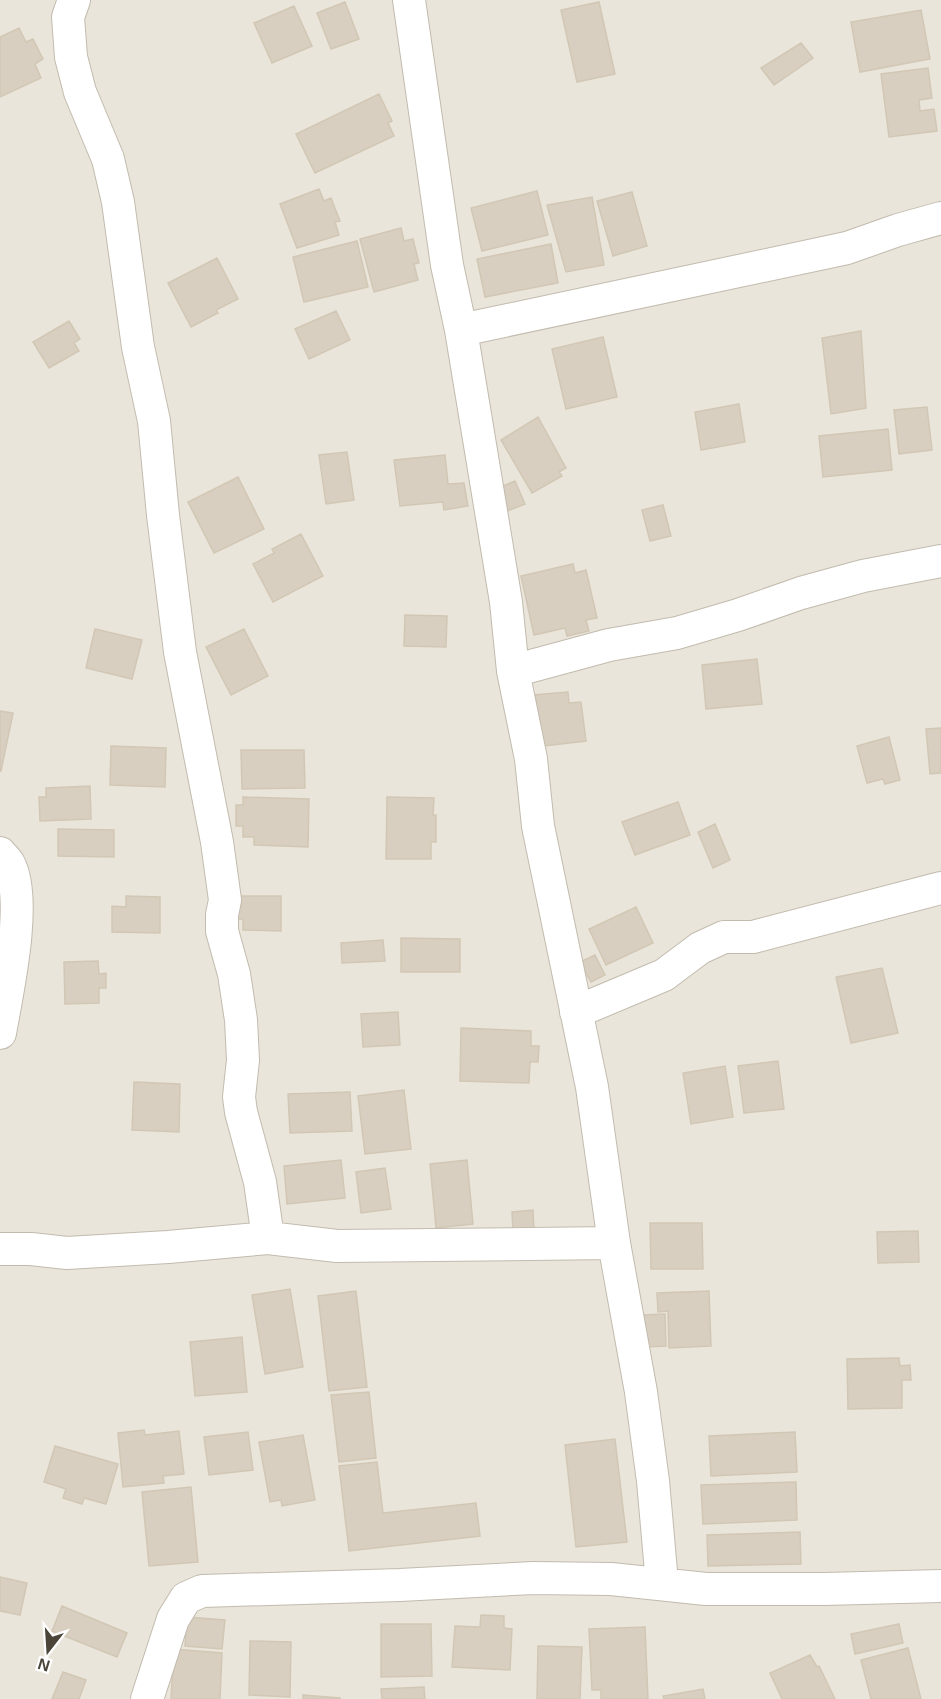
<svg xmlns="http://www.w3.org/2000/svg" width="941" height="1699" font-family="Helvetica,sans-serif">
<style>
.residential{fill:#eae5da}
.building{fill:#d8cfc1;stroke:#d2c7b4;stroke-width:1.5}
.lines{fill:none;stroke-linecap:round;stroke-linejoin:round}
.minor-casing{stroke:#c2bbae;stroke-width:34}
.minor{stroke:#fff;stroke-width:32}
</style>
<rect width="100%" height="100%" fill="#f6f3ec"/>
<!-- residential -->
<path class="residential" d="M0 0H941V1699H0Z"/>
<!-- building -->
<path class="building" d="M345 2 359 39 331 49 317 13Z
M599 2 615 74 577 82 561 10Z
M294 6 312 46 272 63 254 23Z
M921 10 930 59 860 72 851 22Z
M19 28 26 42 33 39 43 59 35 64 41 78 0 97V37Z
M801 43 813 58 774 85 761 68Z
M928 68 932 98 919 100 920 111 934 109 937 131 889 137 881 74Z
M379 94 392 121 388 123 394 136 315 173 296 134Z
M319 189 324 201 331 198 340 221 335 222 339 235 297 248 280 204Z
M537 191 548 235 482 251 471 208Z
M632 192 647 246 613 256 597 201Z
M592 197 604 265 566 272 547 205Z
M401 228 404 241 413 239 419 263 414 264 418 280 374 292 360 239Z
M357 241 368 287 304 302 293 257Z
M551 244 558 283 485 297 477 259Z
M217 258 238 299 216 310 218 313 191 327 168 283Z
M336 311 350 340 309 359 295 329Z
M69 321 80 339 74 343 79 351 49 368 33 342Z
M861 331 866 408 831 414 822 338Z
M603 337 617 397 566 409 552 349Z
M739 404 745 442 701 450 695 412Z
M927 407 932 450 899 454 894 410Z
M538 417 566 468 559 472 562 476 532 493 501 440Z
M888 429 892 470 823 477 819 436Z
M347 452 354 500 326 504 319 455Z
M445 455 448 484 464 483 468 506 444 510 443 502 400 506 394 460Z
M238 477 264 529 214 553 188 502Z
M515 481 525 504 507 511 498 488Z
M663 505 671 536 650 541 642 510Z
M301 534 323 576 273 602 253 564 274 553 272 549Z
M573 564 575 573 586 570 597 618 586 620 589 631 567 636 565 628 534 635 521 576Z
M405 615 447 616 446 647 404 646Z
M95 629 142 640 132 679 86 668Z
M244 629 268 676 231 695 206 647Z
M757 659 762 704 706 709 702 665Z
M568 692 569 703 581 702 586 741 544 746 533 695Z
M0 711 13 713 1 771H0Z
M941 728V773L930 774 926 729Z
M889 737 900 780 885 784 883 779 867 783 857 746Z
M111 746 166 748 165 787 110 785Z
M241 750H304L305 788 242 789Z
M90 786 91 819 40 821 39 797H46V788Z
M243 797 309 799 308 847 254 845V837H243V826H236V805H243Z
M387 797 434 798 433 815H436V842H431V859H386Z
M678 802 690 835 635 855 622 822Z
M715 824 730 860 713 868 698 832Z
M58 829 114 830V857L58 856Z
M126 896 160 897V933L112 932V906L126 907Z
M241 896H281V931L243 930V919H238V906H241Z
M636 907 653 943 606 965 589 929Z
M401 938 460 939V972H401Z
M383 940 385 961 342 963 341 943Z
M595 955 605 975 591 982 580 962Z
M98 961 99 974 106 973V988H99V1003L65 1004 64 962Z
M882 968 898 1033 851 1043 836 977Z
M398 1012 400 1045 363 1047 361 1014Z
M461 1028 531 1031V1046H539L538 1062H530L529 1083 460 1081Z
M778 1061 784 1109 744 1113 738 1066Z
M725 1066 733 1117 691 1124 683 1073Z
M134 1082 180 1084 179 1132 132 1130Z
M404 1090 411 1149 365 1154 358 1096Z
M350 1092 352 1131 290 1133 288 1094Z
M341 1160 345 1198 287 1204 284 1166Z
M467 1160 473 1224 436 1228 430 1164Z
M385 1168 391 1209 361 1213 356 1172Z
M533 1210 534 1230 513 1231 512 1212Z
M650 1223H702L703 1269H651Z
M918 1231 919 1262 878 1263 877 1232Z
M290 1289 303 1367 265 1374 252 1295Z
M356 1291 367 1387 329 1391 318 1296Z
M709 1291 711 1346 669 1348 668 1311 658 1312 657 1293Z
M665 1314 666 1346 646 1347 644 1315Z
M242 1337 247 1392 195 1396 190 1342Z
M899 1358 900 1366 910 1365 911 1380H902V1408L848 1409 847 1359Z
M369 1392 376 1458 339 1462 331 1395Z
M144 1430 145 1435 179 1431 184 1474 163 1476 164 1483 123 1487 118 1433Z
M248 1432 253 1470 209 1475 204 1437Z
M795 1432 797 1472 711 1476 709 1436Z
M303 1435 315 1500 282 1506 281 1500 270 1502 259 1442Z
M615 1439 627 1542 576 1547 565 1445Z
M55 1446 118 1464 106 1504 84 1498 82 1504 63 1498 66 1489 44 1482Z
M377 1462 383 1513 476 1503 480 1536 349 1551 339 1466Z
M796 1482 797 1520 703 1524 701 1485Z
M191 1487 198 1562 149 1566 142 1492Z
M800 1532 801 1564 708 1566 707 1535Z
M0 1577 27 1583 20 1615 0 1611Z
M62 1606 127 1633 117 1657 52 1631Z
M481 1615 504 1616V1628L512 1629 510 1670 452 1667 455 1626 480 1627Z
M187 1617 225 1620 222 1649 185 1646Z
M381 1624H431L432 1676 381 1677Z
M899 1624 903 1643 855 1654 851 1634Z
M645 1627 648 1699H601V1690H592L589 1629Z
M250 1641 291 1642 290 1697 249 1695Z
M538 1646 582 1647 580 1699H537Z
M908 1648 921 1699H871L861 1660Z
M174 1649 222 1653 220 1699H171Z
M810 1655 817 1667 819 1666 835 1699H782L770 1673Z
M63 1672 86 1680 79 1699H52Z
M424 1687 425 1699H382L381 1689Z
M703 1689 705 1699H664L663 1696Z
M303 1695 340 1698V1699H303Z"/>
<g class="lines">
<!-- minor casing -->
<g class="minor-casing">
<path id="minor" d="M74 0 68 17 71 57 80 92 108 159 118 202 138 347 154 421 163 515 180 652 217 842 225 900 222 915V931L234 974 241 1020 243 1060 239 1097 241 1112 260 1182 268 1238
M409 0 447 265 461 330 506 602 513 671 531 759 538 826 592 1087 614 1243 641 1392 653 1481 662 1583
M461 330 847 248 898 230 941 218
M513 671 609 645 677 633 738 615 801 593 863 576 941 561
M0 853C3 857 7 860 9 864 28 900 7 993 0 1033
M576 1012 664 975 700 948 724 937H753L941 888
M0 1249H31L67 1253 168 1247 268 1238 337 1246 614 1243
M147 1699 173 1619 186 1598 202 1591 400 1585 533 1578 611 1579 706 1589H824L941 1586"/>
</g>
<!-- minor -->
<use href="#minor" class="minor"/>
</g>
<!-- north arrow -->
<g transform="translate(48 1651) rotate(197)" stroke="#ffffff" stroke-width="4.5" paint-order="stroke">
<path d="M0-4.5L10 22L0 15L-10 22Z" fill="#4a4439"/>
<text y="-9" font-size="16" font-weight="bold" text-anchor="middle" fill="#4a4439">N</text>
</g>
</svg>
